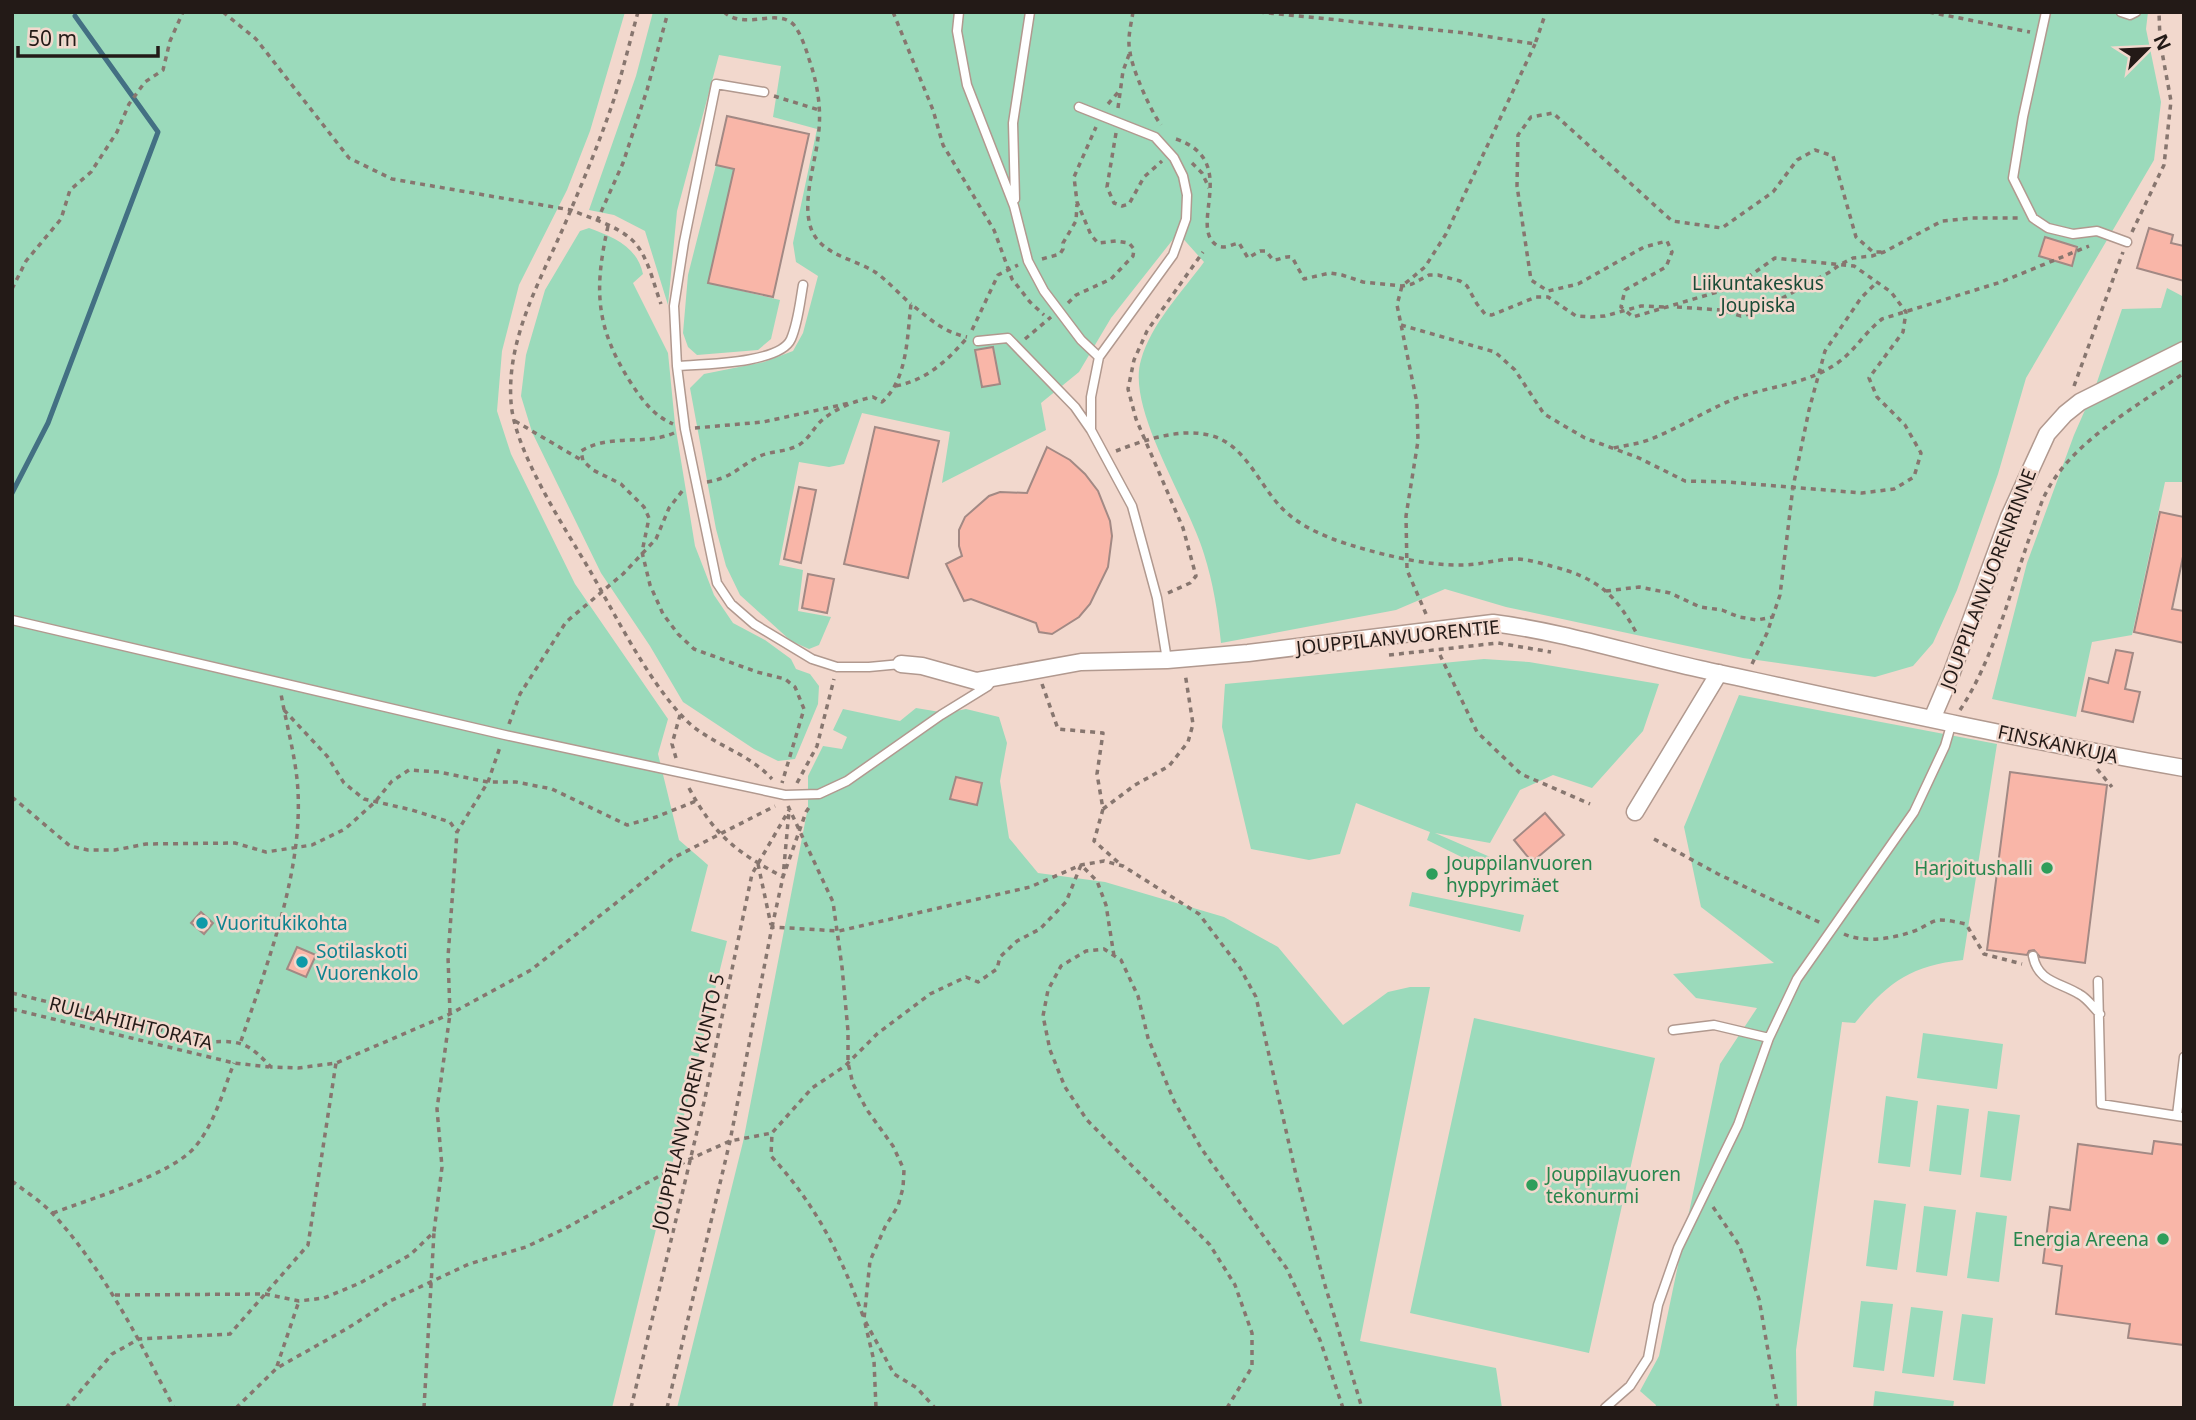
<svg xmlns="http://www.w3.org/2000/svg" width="2196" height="1420" font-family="'Noto Sans',sans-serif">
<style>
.green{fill:#9bdabb}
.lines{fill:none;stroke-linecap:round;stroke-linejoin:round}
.stream{stroke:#437083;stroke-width:5}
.building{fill:#f9b6a8;stroke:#a28984;stroke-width:2}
.service-casing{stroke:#b1998f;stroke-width:11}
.minor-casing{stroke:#b1998f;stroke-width:19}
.path{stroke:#87766f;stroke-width:3.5;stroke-dasharray:5 5;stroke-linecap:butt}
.service{stroke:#fff;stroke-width:8}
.minor{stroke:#fff;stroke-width:16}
.leisure-dot{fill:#2e9e5b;stroke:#f2d8cd;stroke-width:2.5}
.culture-dot{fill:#0f9aa8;stroke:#f2d8cd;stroke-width:2.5}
.labels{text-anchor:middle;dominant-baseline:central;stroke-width:5;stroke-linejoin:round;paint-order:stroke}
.park-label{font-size:19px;fill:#194c37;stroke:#f2d8cd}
.street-label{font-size:19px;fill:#231a17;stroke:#f2d8cd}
.leisure-label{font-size:19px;fill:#27864d;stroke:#f2d8cd;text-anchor:start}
.culture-label{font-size:19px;fill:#0d838f;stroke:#f2d8cd;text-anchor:start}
</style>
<rect width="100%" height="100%" fill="#f2d8cd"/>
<!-- green -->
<path class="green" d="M12 12H625L590 131 567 190 519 285 502 351 497 411 511 454 575 584 668 719 658 754 679 840 708 865 691 931 727 941 612 1408H12Z
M653 12H2148L2146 29 2161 102 2154 160 2026 378 1998 474 1957 590 1933 643 1913 666 1875 677 1743 658 1506 607 1445 589 1396 610 1221 643C1218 613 1213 582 1204 554 1189 503 1126 409 1141 360 1151 324 1182 292 1204 262L1178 233 1111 318 1079 372 1041 403 1046 430 942 483 950 432 862 413 844 464 829 467 799 462 779 565 803 570 798 611 831 617 819 645 809 649 791 641 740 595 726 566 716 529 690 388 704 374 764 362 793 351 803 333 818 276 796 262 793 243 817 129 773 117 781 66 719 55 677 211 668 305 645 231 614 215 589 210 636 76Z
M716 165 734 169 709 283 780 300 771 339 758 350 697 355 688 347 683 333 688 275Z
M589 228C613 237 637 246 643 274L633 283 668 353 675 424 695 546 714 595 733 623 765 640 791 659 796 669 810 674 819 686 818 704 795 759 778 761 754 749 683 702 650 646 601 573 532 432 521 396 526 355 545 290 580 231Z
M2167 288 2184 297V482H2165L2132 635 2092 642 2076 717 1992 699 2027 563 2074 435 2096 385 2122 309 2161 308Z
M1484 659 1529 662 1659 684 1643 731 1592 788 1553 775 1520 790 1490 843 1435 833 1497 860 1492 872 1427 840 1430 832 1356 803 1340 854 1309 860 1251 849 1222 727 1225 684Z
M1739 695 1997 744 1963 960C1910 966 1888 982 1855 1023L1842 1022 1796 1350 1797 1408H1655L1656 1405 1640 1391 1659 1356 1720 1064 1757 1008 1696 998 1673 974 1774 963 1701 907 1684 827Z
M916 708 946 713 966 709 999 717 1007 743 1000 781 1009 838 1038 873 1105 882 1224 917 1278 947 1343 1025 1388 992 1410 987H1430L1360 1341 1496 1368 1502 1408H677L743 1142 808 807V776L823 746 842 749 847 737 833 730 843 709 900 721Z
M1412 892 1524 915 1520 932 1409 906Z
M1474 1018 1655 1058 1589 1353 1410 1313Z
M1923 1033 2003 1044 1997 1089 1917 1078Z
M1886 1096 1918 1101 1910 1167 1878 1163Z
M1937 1105 1969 1109 1961 1175 1929 1171Z
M1988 1111 2020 1115 2011 1181 1980 1177Z
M1874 1200 1906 1204 1897 1270 1866 1266Z
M1924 1206 1956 1210 1947 1276 1916 1272Z
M1976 1212 2007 1216 1999 1282 1967 1278Z
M1861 1301 1893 1304 1884 1371 1853 1367Z
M1911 1307 1943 1311 1934 1377 1902 1373Z
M1962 1314 1993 1318 1985 1384 1953 1380Z
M1875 1391 1954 1401 1953 1408H1873Z"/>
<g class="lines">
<!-- stream -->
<path class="stream" d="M12 493 48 423 158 132 75 16"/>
</g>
<!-- building -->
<path class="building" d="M727 116 809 134 773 297 708 283 734 169 716 165Z
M2149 228 2173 235 2171 243 2184 246V281L2137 268Z
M2045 237 2077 247 2072 266 2039 256Z
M993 347 1000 384 982 387 975 350Z
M875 427 939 441 908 578 844 564Z
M1047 447 1070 460 1085 474 1098 491 1110 521 1112 536 1108 567 1090 604 1079 617 1052 634 1039 632 1036 623 971 599 964 601 946 564 962 556 959 546V530L965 517 989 496 1000 492 1027 493Z
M799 487 816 490 801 563 784 559Z
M2160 512 2184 517V552L2172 609 2184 611V643L2134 632Z
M808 574 834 579 827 613 802 608Z
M2116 650 2133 653 2125 689 2140 692 2133 722 2082 711 2089 678 2108 683Z
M2010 772 2107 785 2085 963 2040 957 2034 950 2029 951 2027 955 1987 950Z
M956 777 982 783 977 805 950 799Z
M1545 813 1564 835 1532 862 1514 840Z
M201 912 213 923 204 934 191 923Z
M297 947 316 955 306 977 287 969Z
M2154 1141 2184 1145V1345L2128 1338 2130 1324 2056 1314 2062 1266 2043 1263 2050 1207 2070 1210 2078 1144 2152 1154Z"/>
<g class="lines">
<!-- service casing -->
<g class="service-casing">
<path id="service" d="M959 12 957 31 967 85 1014 206 1028 261 1044 291 1081 340 1099 357
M2046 12 2023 117 2013 178 2033 218 2048 228 2073 234 2097 231 2127 242
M2121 12 2130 15 2136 12
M764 92 716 84 684 242 674 306 677 366 685 429 717 583 731 604 754 624 812 659 837 667H869L901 664
M1079 107 1155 137 1174 158 1183 176 1187 195 1186 219 1173 255 1099 357 1091 397V430L1132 506 1157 598 1167 660
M1015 199 1013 123 1030 12
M978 341 1008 338 1075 407 1091 430
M677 366C702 364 780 364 791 339 798 323 800 302 803 285
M12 620 505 735 785 795 819 794 847 781 941 715 988 686 991 682
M2033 956C2038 982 2059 982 2079 994 2087 998 2093 1007 2100 1014
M2098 981 2101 1104 2184 1117
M1673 1030 1714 1025 1769 1038
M2177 1115 2184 1057
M1605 1408 1630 1386 1648 1358 1658 1305 1678 1248 1738 1125 1769 1038 1797 979 1914 812 1945 746 1952 722"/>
</g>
<!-- minor casing -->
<g class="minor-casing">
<path id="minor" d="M901 664 922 666 976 681 1081 662 1167 660 1248 653 1493 623C1564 632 1631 654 1700 669 1861 704 2022 740 2184 768
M1932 719 1952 672 2009 517 2047 434 2065 414 2080 402 2184 350
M1635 812 1719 673"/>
</g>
<!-- path -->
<path class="path" d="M223 12 256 39 349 158 392 179 571 210C590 218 615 225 631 239 648 254 653 283 661 304
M638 12C630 41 623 70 614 99 602 135 587 172 572 207 547 270 506 332 511 402 514 450 564 527 589 569 616 616 646 677 682 716 707 744 747 751 772 779
M724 12C745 31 777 7 794 25 801 34 806 49 809 59 818 85 822 111 818 138 815 165 800 207 813 233 825 256 855 259 875 272 888 281 899 294 911 304
M893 12 933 110 943 145 994 230 1012 279 1030 302 1044 315
M1133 12C1131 25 1127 39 1130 52 1132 69 1151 112 1161 125
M1259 12 1465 33 1535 44 1546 12
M1929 12 2030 32
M774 96 819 110
M1108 104 1121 89
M1118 108 1123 71 1130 52
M1116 133 1107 187 1114 203 1122 206 1129 204 1144 177 1162 161
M1176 139C1242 161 1186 228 1218 246 1225 249 1233 244 1239 243L1248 258 1260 251H1266L1273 260C1280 260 1284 256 1292 257L1304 279 1330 273 1342 275 1363 282 1402 286 1412 284 1429 275H1438L1460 281 1467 286 1477 304 1485 314 1492 315 1536 297H1548L1576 316 1591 317 1605 316 1641 306 1666 307
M1192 163 1202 173 1209 188
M597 221 623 163 647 90 668 12
M608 226C594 289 595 327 631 383 642 400 654 416 673 424
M2132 232 2164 165 2171 101 2160 41 2159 12
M1042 259 1060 254 1063 249V243L1076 221 1077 204
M12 289 26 261 61 219 70 190 91 172 117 132 129 104 145 82 163 70 170 41 183 12
M1068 303 1076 295 1111 279 1133 256 1134 249 1129 243 1116 241 1098 243 1091 235 1077 202 1074 177 1096 127
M1677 307 1721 310 1741 316 1757 312 1828 273 1841 264 1853 258 1872 256 1884 252 1942 221 1972 218H2020
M1401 325 1495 352 1515 370 1544 414 1585 438 1639 458 1685 481 1728 482 1862 493 1894 489 1914 477 1921 453 1905 425 1877 397 1869 378 1903 332 1906 312 1891 292 1854 266 1775 258 1734 287 1633 317 1621 307 1625 290 1666 267 1672 252 1667 241 1644 247 1578 284 1548 291 1531 280 1517 186 1518 135 1531 117 1553 113 1672 221 1722 228 1773 192 1797 160 1815 150 1833 156 1856 237 1873 252H1884
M972 330 998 275 1018 265
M1025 339 1051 317
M896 386C926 380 946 362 966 339
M2074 386 2123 252
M515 421 583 461
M695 428 763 422 850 403
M674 433C644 446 611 433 581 451L583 461 593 470 621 484 644 507 649 518 642 552 650 585 663 614 678 634 694 649 757 672 785 679 795 687 804 709 782 783
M1614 448C1626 445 1639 444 1651 439 1679 428 1705 411 1734 399 1768 386 1805 385 1836 364 1854 352 1865 332 1882 319L2001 282 2089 246
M1116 451C1144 440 1179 428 1209 435 1244 443 1257 481 1279 505 1298 527 1330 539 1357 547 1387 556 1431 566 1462 565 1480 565 1497 559 1515 559 1527 559 1540 563 1551 566 1598 578 1616 594 1638 636
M707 482C732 478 738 467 760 456 771 451 785 452 797 446 808 440 811 432 819 423 833 409 854 401 873 397L882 402C908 379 907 336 911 304 930 319 943 332 967 337
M1606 591 1639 587 1670 593 1700 607 1722 610 1739 617 1757 620 1773 617
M1168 593 1190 583 1196 576 1183 528 1136 419 1128 389 1134 360 1147 331 1203 252
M1426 614 1407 570 1406 516 1418 441 1417 403 1397 305 1402 286 1425 267 1446 234 1535 44
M1389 655 1498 643 1551 652
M1440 655 1477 732 1521 774 1590 804
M1752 664 1767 633 1780 595 1793 487 1809 410 1825 351 1861 298 1876 283
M1042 684 1058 729 1103 733 1097 774 1103 809 1094 841 1120 864
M284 710 327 756 344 783 364 799 412 810 450 822 457 832
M1960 710C1993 660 2010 593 2030 536 2036 522 2039 505 2047 491 2074 440 2138 406 2184 373
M509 724 520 694 566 622 623 574 656 539 669 508 683 490
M676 758 672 744 680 715
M2097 769 2112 787
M797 783 817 746 834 679
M689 788C714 835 736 852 783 877L789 811
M12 797 70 846 88 850H115L146 844 235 843 266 852 312 845 345 829 375 802 392 781 409 770 439 772 488 782H516L552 789 627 825 656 817 696 801
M788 806 833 902 842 967 848 1031V1063L853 1084 867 1110 893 1146 904 1170 903 1188 898 1206 885 1227 870 1261 864 1319 894 1374 917 1388 935 1408
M1103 809 1135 785 1169 766 1188 742 1193 724 1185 673
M1654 839 1718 874 1821 923
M758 864 771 925
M772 927 783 877 806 812 810 806
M1844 934C1865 944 1898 938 1919 929 1925 926 1932 921 1939 920 1948 920 1957 922 1966 924L1984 954 2022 964
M12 993 210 1042C242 1040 249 1044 271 1067L298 1068 336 1063 450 1014 531 970 673 858 775 806
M12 1009 234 1063 269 1067
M241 1041C268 961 306 865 297 779 294 751 286 722 281 694
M12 1181C26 1192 42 1202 54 1215 106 1273 139 1340 174 1408
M1713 1207 1739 1245 1759 1299 1778 1408
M53 1213C90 1199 171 1175 195 1147 215 1123 223 1091 234 1063
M115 1295 265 1294 299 1301 324 1298 360 1283 410 1255 434 1232 442 1167 437 1109 450 1014 448 957 457 832 488 782 500 747
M863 1316C840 1253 816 1205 771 1156L772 1133 812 1088 845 1066 877 1034 930 994 966 977 978 982 997 969 1000 957 1017 941 1040 929 1066 902 1081 865 1097 881 1106 905 1114 956
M865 1323 874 1361 876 1408
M277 1366 299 1301
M66 1408 112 1354 139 1339 230 1334 308 1245 336 1063
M236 1408 277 1368 348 1328 390 1301 469 1264 526 1247 566 1228 690 1159 730 1141 772 1133
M424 1408 434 1232
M631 1408 705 1098 752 874 789 810
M667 1408 730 1141 772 927 839 931 1030 887 1081 865 1104 861 1123 866 1199 914 1240 968 1256 997 1296 1175 1324 1282 1362 1408
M1227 1408 1252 1367V1333L1235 1285 1210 1245 1087 1120 1065 1087 1050 1050 1043 1016 1048 990 1061 966 1086 951 1104 949 1121 960 1138 996 1148 1038 1174 1101 1201 1148 1287 1269 1320 1340 1343 1408"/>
<!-- service -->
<use href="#service" class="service"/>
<!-- minor -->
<use href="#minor" class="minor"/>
</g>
<!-- markers -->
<g class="leisure-dot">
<circle cx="2047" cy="868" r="7"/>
<circle cx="1432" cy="874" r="7"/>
<circle cx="1532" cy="1185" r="7"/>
<circle cx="2163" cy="1239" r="7"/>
</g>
<g class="culture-dot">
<circle cx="202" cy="923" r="7"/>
<circle cx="302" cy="962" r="7"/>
</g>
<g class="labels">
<!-- park labels -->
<g class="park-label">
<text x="1758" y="283">Liikuntakeskus<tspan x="1758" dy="22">Joupiska</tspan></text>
</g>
<!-- street labels -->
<g class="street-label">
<text transform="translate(1988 579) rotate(-69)">JOUPPILANVUORENRINNE</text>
<text transform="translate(1398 637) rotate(-6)">JOUPPILANVUORENTIE</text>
<text transform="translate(2058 744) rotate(12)">FINSKANKUJA</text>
<text transform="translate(131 1023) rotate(14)">RULLAHIIHTORATA</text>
<text transform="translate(688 1102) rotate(-77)">JOUPPILANVUOREN KUNTO 5</text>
</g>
<!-- leisure labels -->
<g class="leisure-label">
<text x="1446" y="863">Jouppilanvuoren<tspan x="1446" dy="22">hyppyrimäet</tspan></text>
<text x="2033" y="868" text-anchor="end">Harjoitushalli</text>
<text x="1546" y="1174">Jouppilavuoren<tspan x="1546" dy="22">tekonurmi</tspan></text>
<text x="2149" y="1239" text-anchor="end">Energia Areena</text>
</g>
<!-- culture labels -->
<g class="culture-label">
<text x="216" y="923">Vuoritukikohta</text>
<text x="316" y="951">Sotilaskoti<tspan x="316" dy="22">Vuorenkolo</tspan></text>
</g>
</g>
<!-- border -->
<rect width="2196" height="1420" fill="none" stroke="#231a17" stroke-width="28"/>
<!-- north arrow -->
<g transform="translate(2147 49) rotate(66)" stroke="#f2d8cd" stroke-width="5" paint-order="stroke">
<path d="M0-5L12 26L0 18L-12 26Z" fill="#231a17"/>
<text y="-10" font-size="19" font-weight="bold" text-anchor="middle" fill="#231a17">N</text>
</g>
<!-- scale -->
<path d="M18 46v10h140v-10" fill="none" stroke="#231a17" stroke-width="3.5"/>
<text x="28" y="46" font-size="21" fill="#231a17" stroke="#f2d8cd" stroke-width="5" paint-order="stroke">50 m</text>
</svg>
